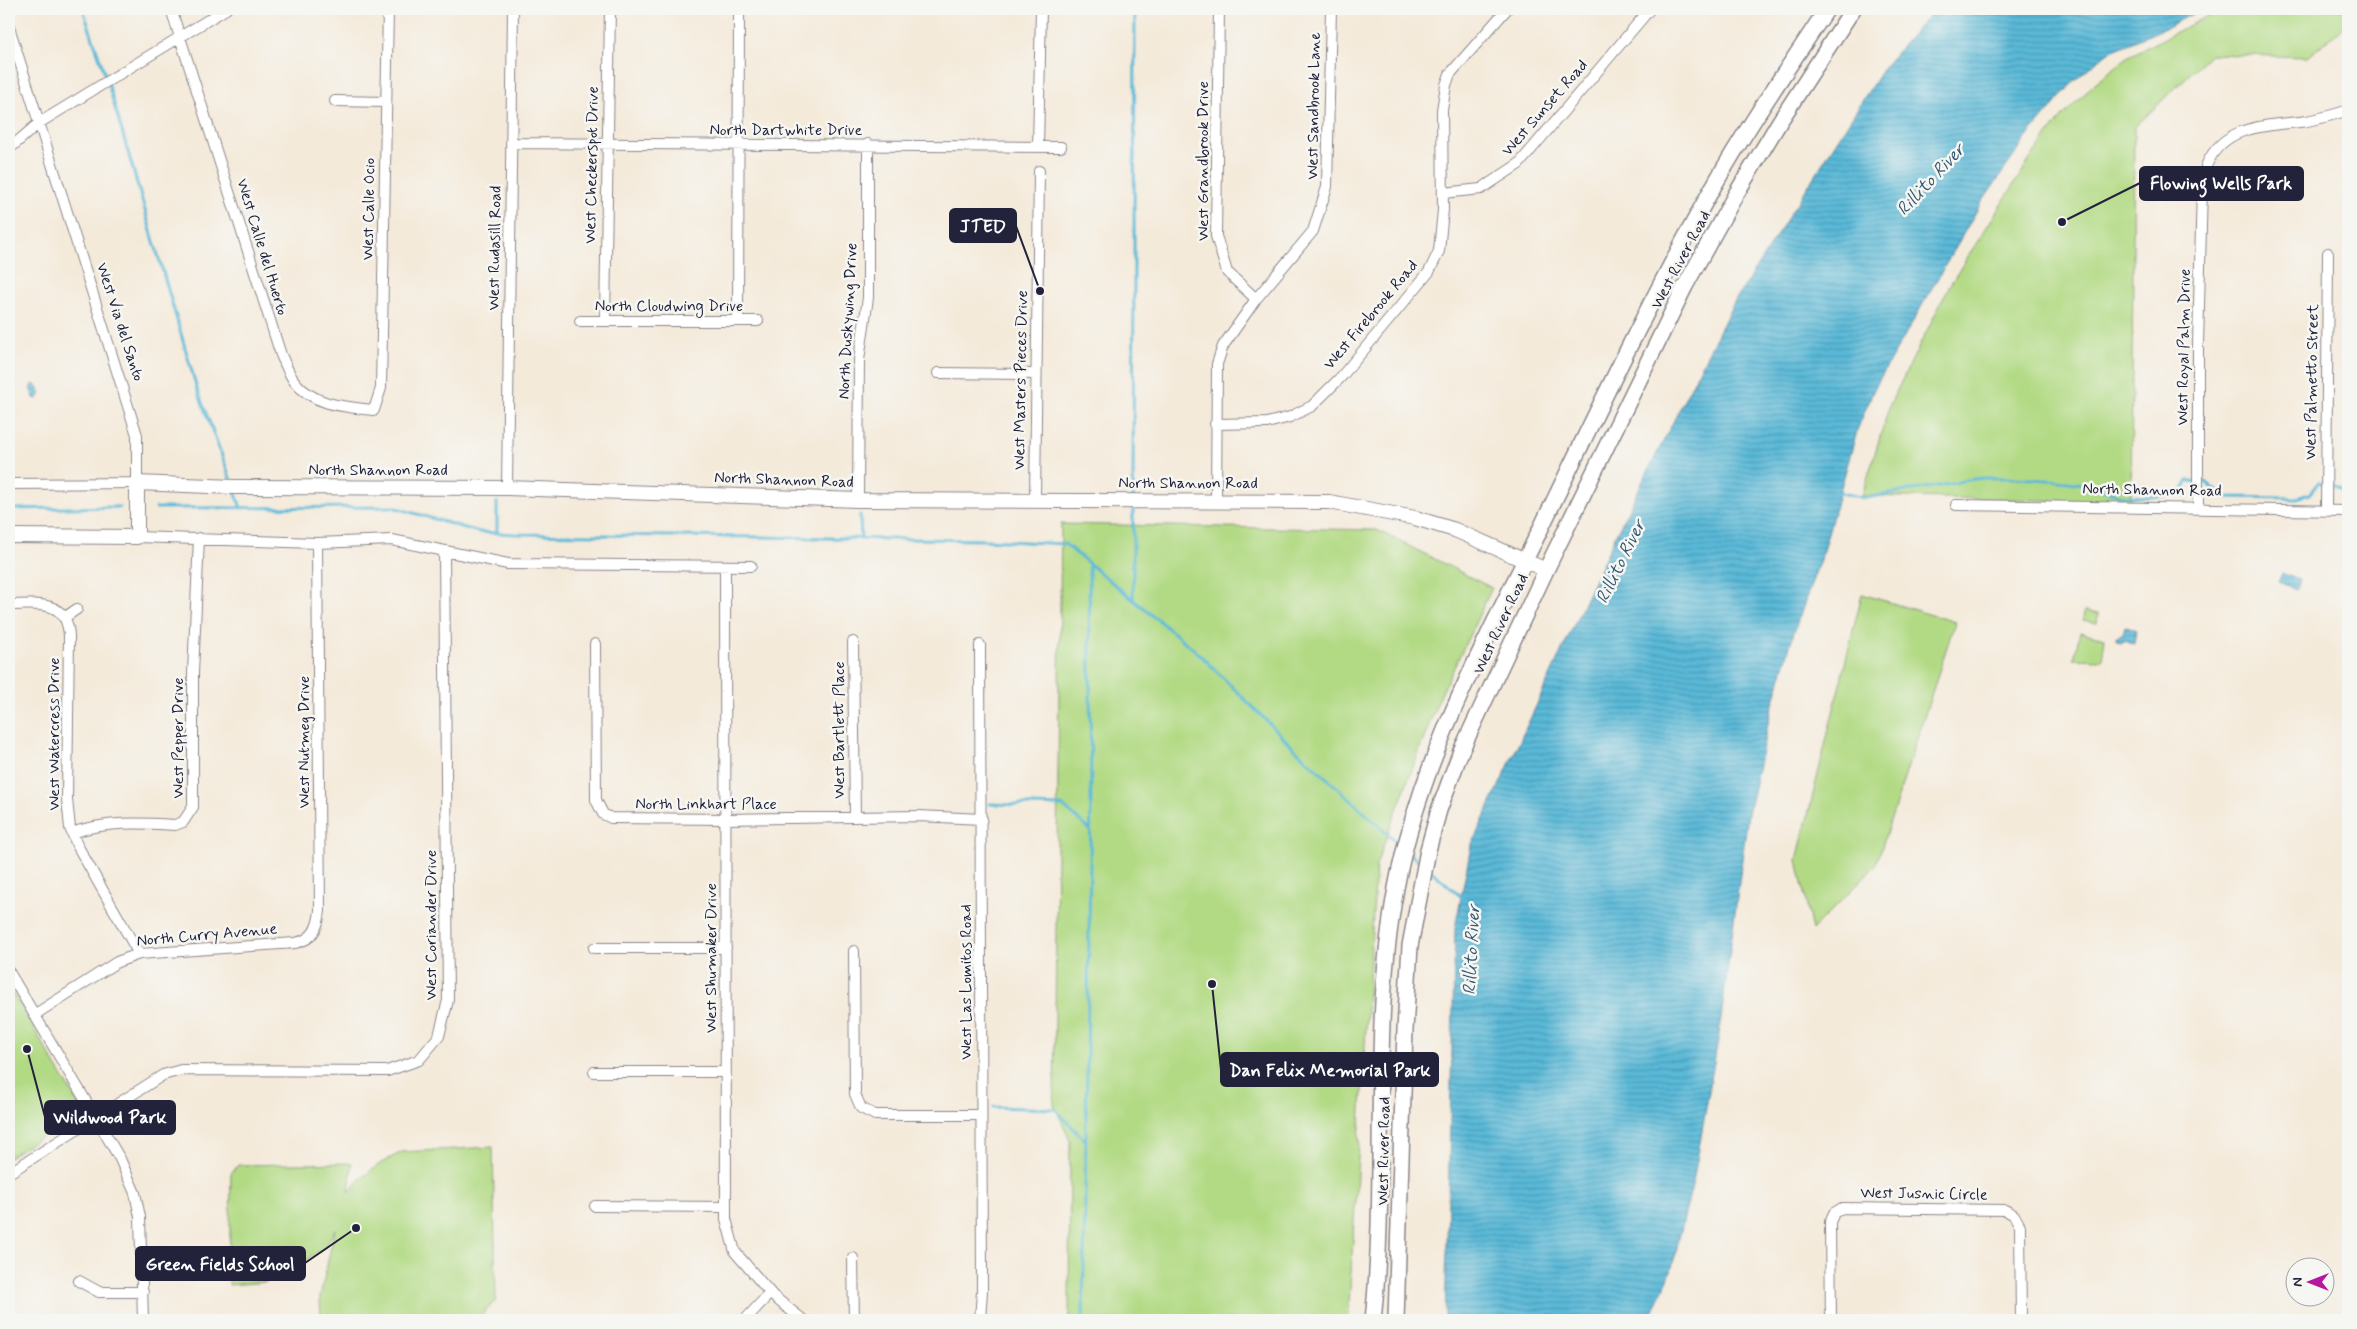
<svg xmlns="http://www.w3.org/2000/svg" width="2357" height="1329" font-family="Mynerve,sans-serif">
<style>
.green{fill:#b2da84;stroke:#6a7e60}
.water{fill:url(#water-rules);stroke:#3e6e8a}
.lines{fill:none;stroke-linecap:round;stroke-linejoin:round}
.stream{stroke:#5ab9d8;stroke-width:3}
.street-casing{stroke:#8b868a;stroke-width:12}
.secondary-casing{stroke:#8b868a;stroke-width:16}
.primary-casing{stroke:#8b868a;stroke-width:18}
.street{stroke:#fff;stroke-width:10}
.secondary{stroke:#fff;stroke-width:14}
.primary{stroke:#fff;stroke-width:15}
.labels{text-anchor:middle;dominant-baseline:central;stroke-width:5;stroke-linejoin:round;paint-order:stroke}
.street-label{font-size:16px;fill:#22223b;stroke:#f6f6f2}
.water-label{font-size:18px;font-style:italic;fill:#365772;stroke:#f6f6f2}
.leader{fill:none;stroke:#22223b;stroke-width:2}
.callout-dot{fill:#22223b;stroke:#f6f6f2;stroke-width:2}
.callout{fill:#22223b;stroke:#22223b;stroke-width:2}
.callout-label{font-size:18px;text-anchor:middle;font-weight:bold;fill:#fff}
</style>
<defs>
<pattern id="water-rules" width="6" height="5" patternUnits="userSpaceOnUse" patternTransform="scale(1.25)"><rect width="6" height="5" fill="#5ab9d8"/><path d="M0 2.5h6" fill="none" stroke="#4a96b0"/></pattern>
</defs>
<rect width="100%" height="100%" fill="#f6f6f2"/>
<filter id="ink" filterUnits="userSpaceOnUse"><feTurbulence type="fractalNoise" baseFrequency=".02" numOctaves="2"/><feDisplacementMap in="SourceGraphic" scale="10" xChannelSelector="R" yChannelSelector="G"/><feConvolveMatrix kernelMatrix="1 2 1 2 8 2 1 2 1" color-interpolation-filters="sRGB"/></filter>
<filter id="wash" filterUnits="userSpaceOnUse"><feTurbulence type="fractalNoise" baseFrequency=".0096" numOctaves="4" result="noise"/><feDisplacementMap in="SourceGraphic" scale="20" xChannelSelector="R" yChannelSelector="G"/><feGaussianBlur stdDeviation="1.12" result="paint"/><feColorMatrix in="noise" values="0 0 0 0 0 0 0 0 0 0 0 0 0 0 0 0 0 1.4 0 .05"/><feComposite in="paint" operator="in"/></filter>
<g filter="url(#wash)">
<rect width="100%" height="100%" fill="#f4eada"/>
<!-- green -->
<path class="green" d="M2222 9H2348V24L2307 57 2210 54 2134 128 2131 502 1862 496 1890 404 1951 283 2029 161 2061 118 2093 85 2129 56Z
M1061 524 1377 530 1492 588 1438 701 1376 865 1348 1320H1069L1070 1141 1054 1104Z
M1862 594 1955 622 1876 865 1812 930 1797 860Z
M2084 611 2098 614 2097 623 2083 620Z
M2080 632 2105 638 2102 660 2074 659Z
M9 987 83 1111 9 1157Z
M493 1147 496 1300 481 1316 395 1320H321L320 1297 335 1229 326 1246 294 1269 266 1282 229 1285 231 1173 238 1165 352 1163 349 1192 359 1180 381 1163 402 1152Z"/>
<!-- water -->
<path class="water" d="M1935 9H2202L2165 28 2107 53 2074 81 2027 137 1980 205 1875 387 1858 428 1822 554 1794 632 1770 715 1748 814 1719 1034 1694 1177 1671 1272 1650 1320H1445L1455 928 1471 846 1617 532 1733 304 1885 65Z
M33 384 38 387 41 394 37 399 34 398 30 388Z
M2282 573 2299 580 2296 589 2278 582Z
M2125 626 2136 631 2134 644 2129 643 2126 640 2121 643 2117 641V637L2123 633Z"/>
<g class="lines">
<!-- stream -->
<path class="stream" d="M83 9 107 80 197 389 232 483
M235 491 241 508
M1836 492 1865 498 1956 483C1982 473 2055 480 2085 484 2096 486 2106 492 2117 495 2137 498 2163 498 2182 492L2188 481 2206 482 2224 497 2297 498 2309 494 2318 483C2337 483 2334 486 2348 496
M1133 498 1135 9
M1133 504V599
M156 508 393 507 479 532 515 534 986 540 1065 544 1196 651 1294 748 1400 845
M9 509 120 507
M860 515 861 539
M497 533V502
M990 804 1063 806 1090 830
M1409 853 1421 863
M1430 870 1463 898
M994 1107 1055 1109 1086 1141
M1083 1320 1091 801 1089 564"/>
</g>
</g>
<g filter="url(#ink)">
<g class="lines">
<!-- street casing -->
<g class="street-casing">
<path id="street" d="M171 9 281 355C285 363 289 375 295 382 314 406 347 407 374 410L381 388 388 9
M1219 9 1216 236 1227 272 1256 299
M9 27 137 435V483L9 484
M335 101 386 102
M511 143 1061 147
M1038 147 1041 9
M9 149 39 123 226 9
M1443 193 1481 189 1519 164 1650 9
M580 321H758
M605 321 610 9
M738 321 739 9
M938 373 1036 374
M1215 424 1267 423 1290 417 1312 406 1341 377 1429 272 1439 251 1443 210 1442 110 1446 85 1450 74 1507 9
M507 488 513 9
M858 500 859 360 868 298V144
M1035 500 1039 171
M1216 500 1217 364 1223 346 1256 299 1313 231 1327 187 1331 9
M1956 505 2348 511
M2198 508V345L2202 187C2203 180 2204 171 2207 164 2225 123 2270 126 2307 121 2321 118 2335 115 2348 110
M2326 511 2328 253
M137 537 317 543 392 540 508 564 751 566
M725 566 726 1219 735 1252 773 1296 803 1320
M9 605C36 605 67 598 69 636L67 799 70 828 77 845 139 954
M64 618 77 609
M853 642 855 817
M595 644 596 800 603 814 611 818 726 819 918 816 982 819
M72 833C105 821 141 823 175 825L183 822 193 807V673L199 538
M594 948H726
M854 951 855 1094 861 1108 875 1115H981
M9 972 96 1118 120 1159 135 1193 140 1217 143 1320
M34 1015 117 962 139 954 295 943C313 940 318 928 320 911L317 543
M594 1072H726
M9 1173 163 1075 181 1070 387 1071 419 1060 439 1036 448 1000 444 551
M595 1206 726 1207
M853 1258 854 1320
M79 1281 99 1292H143
M745 1320 770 1293
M980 1320 982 1291 980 645
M1831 1320 1830 1222 1834 1213 1842 1208 2005 1210 2014 1215 2020 1226 2021 1320"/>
</g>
<!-- secondary casing -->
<g class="secondary-casing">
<path id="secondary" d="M9 536 137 537V483L234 487 507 488 858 500 1329 502 1415 518 1455 530 1546 570"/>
</g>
<!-- primary casing -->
<g class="primary-casing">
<path id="primary" d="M1373 1320C1389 1172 1368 1020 1399 873 1425 752 1485 642 1539 532 1595 416 1650 300 1712 189 1747 127 1788 68 1827 9
M1396 1320 1405 1030 1410 946 1428 850 1439 810 1461 751 1546 570 1685 286 1736 194 1780 121 1853 9"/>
</g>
<!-- street -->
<use href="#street" class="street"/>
<!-- secondary -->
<use href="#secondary" class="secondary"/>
<!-- primary -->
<use href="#primary" class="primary"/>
</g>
</g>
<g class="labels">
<!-- street labels -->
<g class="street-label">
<text transform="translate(1314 106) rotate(-89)">West Sandbrook Lane</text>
<text transform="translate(1545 108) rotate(-49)">West Sunset Road</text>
<text x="786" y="130">North Dartwhite Drive</text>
<text transform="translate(1203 161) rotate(-90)">West Grandbrook Drive</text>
<text transform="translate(592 165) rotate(-89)">West Checkerspot Drive</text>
<text transform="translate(369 209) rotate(-89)">West Calle Ocio</text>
<text transform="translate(262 247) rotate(73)">West Calle del Huerto</text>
<text transform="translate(495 248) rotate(-89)">West Rudasill Road</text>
<text transform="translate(1681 260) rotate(-62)">West River Road</text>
<text x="669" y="306">North Cloudwing Drive</text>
<text transform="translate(1371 315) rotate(-50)">West Firebrook Road</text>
<text transform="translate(848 321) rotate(-87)">North Duskywing Drive</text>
<text transform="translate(120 322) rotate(72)">West Via del Santo</text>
<text transform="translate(2184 347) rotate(-89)">West Royal Palm Drive</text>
<text transform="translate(1021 380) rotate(-89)">West Masters Pieces Drive</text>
<text transform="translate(2312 382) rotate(-89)">West Palmetto Street</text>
<text x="378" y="470">North Shannon Road</text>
<text transform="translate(784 480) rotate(2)">North Shannon Road</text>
<text x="1188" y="483">North Shannon Road</text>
<text transform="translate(2152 490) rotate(1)">North Shannon Road</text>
<text transform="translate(1501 624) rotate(-65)">West River Road</text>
<text transform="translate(839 730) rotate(-90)">West Bartlett Place</text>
<text transform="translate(54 734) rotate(-90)">West Watercress Drive</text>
<text transform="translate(178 738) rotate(-90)">West Pepper Drive</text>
<text transform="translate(304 742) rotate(-90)">West Nutmeg Drive</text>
<text x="706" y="804">North Linkhart Place</text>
<text transform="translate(431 925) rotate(-90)">West Coriander Drive</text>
<text transform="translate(207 935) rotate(-5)">North Curry Avenue</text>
<text transform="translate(711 958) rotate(-90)">West Shumaker Drive</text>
<text transform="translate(966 982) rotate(-90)">West Las Lomitos Road</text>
<text transform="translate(1384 1151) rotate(-89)">West River Road</text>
<text transform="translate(1924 1194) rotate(1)">West Jusnic Circle</text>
</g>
<!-- water labels -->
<g class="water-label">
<text transform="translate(1931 180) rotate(-47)">Rillito River</text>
<text transform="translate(1621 562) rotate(-64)">Rillito River</text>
<text transform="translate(1472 950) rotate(-87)">Rillito River</text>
</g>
</g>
<!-- callouts -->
<path class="leader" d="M2062 222L2140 183M1040 291L1016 226M1212 984L1221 1070M27 1049L45 1117M356 1228L305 1263"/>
<g class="callout-dot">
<circle cx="2062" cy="222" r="5"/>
<circle cx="1040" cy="291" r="5"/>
<circle cx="1212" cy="984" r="5"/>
<circle cx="27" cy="1049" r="5"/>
<circle cx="356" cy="1228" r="5"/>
</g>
<g class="callout">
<rect x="2140" y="167" width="163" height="33" rx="5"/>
<rect x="950" y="209" width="66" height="33" rx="5"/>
<rect x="1221" y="1053" width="217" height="33" rx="5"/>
<rect x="45" y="1101" width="130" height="33" rx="5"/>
<rect x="136" y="1247" width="169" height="33" rx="5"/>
</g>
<g class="callout-label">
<text x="2221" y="189">Flowing Wells Park</text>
<text x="983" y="232">JTED</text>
<text x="1330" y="1076">Dan Felix Memorial Park</text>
<text x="110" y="1123">Wildwood Park</text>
<text x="220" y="1270">Green Fields School</text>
</g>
<!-- margin -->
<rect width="2357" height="1329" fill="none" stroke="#f6f6f2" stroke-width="30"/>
<!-- north arrow -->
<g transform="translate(2310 1282) rotate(270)"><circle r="24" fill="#f6f6f2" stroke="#a1a1a9"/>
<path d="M0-4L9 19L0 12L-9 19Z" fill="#b5179e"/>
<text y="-8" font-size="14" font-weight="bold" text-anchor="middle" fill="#22223b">N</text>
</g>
</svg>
